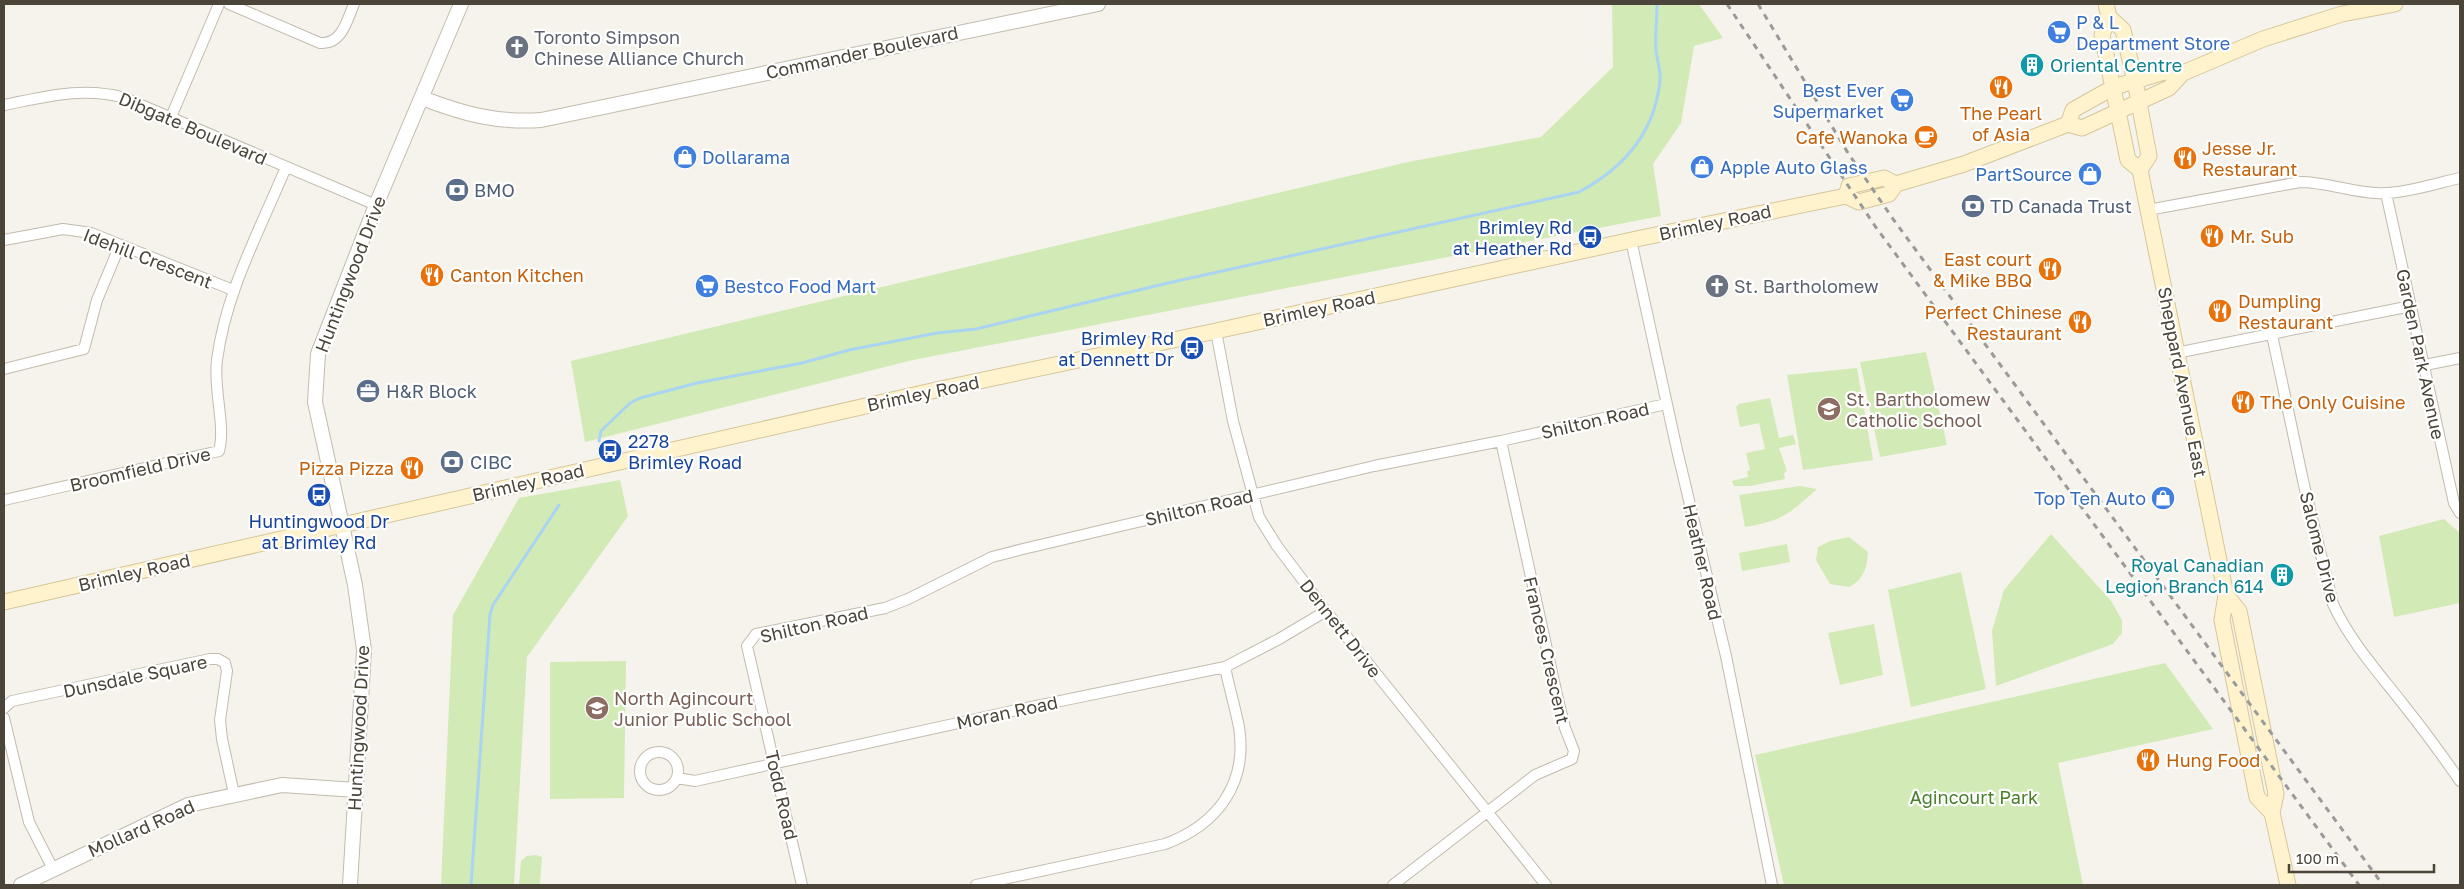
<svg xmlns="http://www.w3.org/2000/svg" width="2464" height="889" font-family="'Golos Text',sans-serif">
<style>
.green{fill:#d2eab5}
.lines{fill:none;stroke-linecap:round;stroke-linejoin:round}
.stream{stroke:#a9d4f2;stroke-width:3}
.minor-casing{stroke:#c2bbae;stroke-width:12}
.tertiary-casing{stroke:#c2bbae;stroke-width:16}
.secondary-casing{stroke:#d6c79b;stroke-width:17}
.minor{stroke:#fff;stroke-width:10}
.tertiary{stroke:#fff;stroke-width:14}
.secondary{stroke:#fff3cd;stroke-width:15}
.rail{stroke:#9a9a9a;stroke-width:3;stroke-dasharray:6 6;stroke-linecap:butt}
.labels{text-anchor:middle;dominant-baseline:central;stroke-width:4.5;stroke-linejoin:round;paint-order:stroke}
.shop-label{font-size:18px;fill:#366cbe;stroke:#fff;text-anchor:start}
.worship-label{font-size:18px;fill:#5b616d;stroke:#fff;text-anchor:start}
.street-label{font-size:18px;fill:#4b4439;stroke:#fff}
.culture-label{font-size:18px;fill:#0d838f;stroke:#fff;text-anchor:start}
.food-label{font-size:18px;fill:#c56008;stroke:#fff;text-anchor:start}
.service-label{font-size:18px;fill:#4e5e75;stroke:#fff;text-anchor:start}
.transit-label{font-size:18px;fill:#164399;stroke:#fff;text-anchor:end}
.education-label{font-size:18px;fill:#785e54;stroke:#fff;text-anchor:start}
.park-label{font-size:18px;fill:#4a7f2a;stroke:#fff}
</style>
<rect width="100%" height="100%" fill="#f6f3ec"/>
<!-- green -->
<path class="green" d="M1612 4H1699L1723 38 1694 46 1681 123 1653 164 1661 216 913 360 585 442 571 361 1408 162 1541 137 1613 67Z
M1926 352 1947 445 1880 457 1860 362Z
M1857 368 1873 460 1803 470 1787 375Z
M1770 398 1779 438 1793 435 1796 444 1779 448 1787 471 1784 473 1785 479 1750 486H1734L1732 481 1748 477 1747 471 1750 470 1746 453 1765 449 1759 423 1740 427 1736 407 1739 404Z
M620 480 628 516 527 657 514 885H441L453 615 519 498Z
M1800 486 1817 489C1789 514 1784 520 1745 527L1739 495Z
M2444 519 2460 533V603L2394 617 2379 536Z
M2051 534 2111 601 2122 620V633L2113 644 1996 686 1992 631 2004 590Z
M1849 537 1868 552C1867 568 1864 578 1850 587L1830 584 1816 560 1818 547 1830 541Z
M1787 544 1790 562 1742 571 1739 553Z
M1961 572 1986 689 1911 707 1888 590Z
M1874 624 1883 675 1840 685 1828 633Z
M626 661 624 798 550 799V662Z
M2165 663 2213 729 2058 763 2083 885H1784L1755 755Z
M536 855 542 857 540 884 542 885H519L521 861 527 856Z"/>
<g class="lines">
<!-- stream -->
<path class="stream" d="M599 441 601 431 630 403 640 398 697 383 802 363 849 350 937 333 976 329 1168 283 1579 192C1624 168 1655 133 1660 80 1661 70 1657 60 1656 50 1655 34 1657 19 1657 4
M471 885 490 614 493 605 559 505"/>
<!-- minor casing -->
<g class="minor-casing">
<path id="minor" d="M229 4 320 43C342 45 347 20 354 4
M4 105C45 97 83 86 125 98L376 205
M171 117 219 4
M2386 193 2454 503 2460 513
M2148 210 2300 182C2326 182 2351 192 2376 193 2400 195 2437 183 2460 178
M4 240 63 229 91 233 233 290
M1631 240 1677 450 1726 656 1772 885
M1216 331 1233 421 1259 517 1277 546 1326 611 1546 885
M2272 335 2304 485 2333 604C2350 641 2378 672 2403 704 2423 729 2442 755 2460 781
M2176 353 2411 306
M2425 365 2460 358
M4 369 84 349 97 300 120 245
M4 500 219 451C226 426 213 389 217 360 226 291 260 230 286 167
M4 708 12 701 210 659H218L225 663 227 671 220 720 222 739 234 794
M4 718 29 822 53 869
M640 771a19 19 0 1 1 38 0a19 19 0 1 1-38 0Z
M677 778 695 781 1017 710 1225 667 1279 639 1326 611
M802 885 747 646 756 634 885 608 908 599 992 557 1023 549 1374 466 1501 441 1666 404
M976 885 1165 844C1217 825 1248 784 1239 727 1235 707 1229 687 1225 667
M1393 885 1535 775 1572 759 1574 751 1565 728 1557 695 1501 441"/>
</g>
<!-- tertiary casing -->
<g class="tertiary-casing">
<path id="tertiary" d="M422 98C464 114 496 123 541 120L1098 4
M21 885 188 805 282 785 356 790
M350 885 364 650 355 585 315 402 318 354 376 205 461 4"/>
</g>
<!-- secondary casing -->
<g class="secondary-casing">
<path id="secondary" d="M2106 4 2109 17 2102 35 2128 160 2140 170 2148 210 2226 595 2222 620 2257 797 2272 813
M2109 17 2123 30 2135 81 2149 156 2140 170
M2068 124 2073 110 2114 87 2164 72 2183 73
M1846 196 1849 186 1884 178 1896 184
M2226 595 2239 611 2276 794 2272 813 2288 885
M4 602 936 390 1216 331 1641 238 1846 196 1859 202 1889 194 1896 184 1964 164 2068 124 2082 128 2169 88 2183 73 2263 39 2342 14 2395 4"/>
</g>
<!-- minor -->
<use href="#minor" class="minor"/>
<!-- tertiary -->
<use href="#tertiary" class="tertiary"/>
<!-- secondary -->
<use href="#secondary" class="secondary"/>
<!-- rail -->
<path class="rail" d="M1727 4 1875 226 2359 885
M1758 4 1848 153 1893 219 2383 885"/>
</g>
<!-- icons -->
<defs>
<g id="supermarket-disc" transform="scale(1.25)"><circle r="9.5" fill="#3f7fe0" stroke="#fff"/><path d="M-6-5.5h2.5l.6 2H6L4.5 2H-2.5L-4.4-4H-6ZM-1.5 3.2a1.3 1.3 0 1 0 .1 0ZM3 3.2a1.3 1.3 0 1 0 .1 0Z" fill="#fff"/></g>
<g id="church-disc" transform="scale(1.25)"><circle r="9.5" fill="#6b7280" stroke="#fff"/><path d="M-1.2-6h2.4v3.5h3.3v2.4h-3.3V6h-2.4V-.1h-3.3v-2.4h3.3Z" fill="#fff"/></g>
<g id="building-disc" transform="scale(1.25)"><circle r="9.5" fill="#0f9aa8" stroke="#fff"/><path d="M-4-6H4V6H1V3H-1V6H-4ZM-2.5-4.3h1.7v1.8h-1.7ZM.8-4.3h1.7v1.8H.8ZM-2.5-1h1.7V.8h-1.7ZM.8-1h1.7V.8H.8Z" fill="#fff"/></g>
<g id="restaurant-disc" transform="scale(1.25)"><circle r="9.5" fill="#e8710a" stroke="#fff"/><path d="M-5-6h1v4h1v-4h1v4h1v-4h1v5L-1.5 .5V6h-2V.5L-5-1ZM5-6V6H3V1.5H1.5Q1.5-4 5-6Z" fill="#fff"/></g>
<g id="cafe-disc" transform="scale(1.25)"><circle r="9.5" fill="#e8710a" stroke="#fff"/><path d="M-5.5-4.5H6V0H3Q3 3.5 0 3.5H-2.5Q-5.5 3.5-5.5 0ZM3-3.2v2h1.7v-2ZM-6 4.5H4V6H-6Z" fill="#fff"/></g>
<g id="shop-disc" transform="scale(1.25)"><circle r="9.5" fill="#3f7fe0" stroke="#fff"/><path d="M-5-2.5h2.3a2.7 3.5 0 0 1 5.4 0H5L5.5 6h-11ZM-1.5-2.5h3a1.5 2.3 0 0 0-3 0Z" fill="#fff"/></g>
<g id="bank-disc" transform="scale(1.25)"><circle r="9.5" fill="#5c6f8a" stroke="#fff"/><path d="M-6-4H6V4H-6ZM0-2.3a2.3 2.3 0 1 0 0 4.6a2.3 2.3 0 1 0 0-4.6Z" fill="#fff"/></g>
<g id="bus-disc" transform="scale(1.25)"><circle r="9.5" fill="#1a4fb4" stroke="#fff"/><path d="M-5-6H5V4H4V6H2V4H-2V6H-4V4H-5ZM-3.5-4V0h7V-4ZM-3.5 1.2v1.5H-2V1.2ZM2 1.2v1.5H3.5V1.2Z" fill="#fff"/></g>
<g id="office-disc" transform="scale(1.25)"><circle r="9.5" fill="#5c6f8a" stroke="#fff"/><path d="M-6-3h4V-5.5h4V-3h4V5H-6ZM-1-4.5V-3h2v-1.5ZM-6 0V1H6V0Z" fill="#fff"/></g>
<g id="school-disc" transform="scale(1.25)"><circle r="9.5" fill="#8d6e63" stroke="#fff"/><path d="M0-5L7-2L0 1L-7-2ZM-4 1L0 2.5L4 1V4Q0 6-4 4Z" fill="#fff"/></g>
</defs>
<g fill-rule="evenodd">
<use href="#supermarket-disc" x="2059" y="32"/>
<use href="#church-disc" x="517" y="47"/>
<use href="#building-disc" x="2032" y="65"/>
<use href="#restaurant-disc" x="2001" y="87"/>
<use href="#supermarket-disc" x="1902" y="100"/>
<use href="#cafe-disc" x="1926" y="137"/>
<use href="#shop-disc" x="685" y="157"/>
<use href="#restaurant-disc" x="2185" y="158"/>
<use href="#shop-disc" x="1702" y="167"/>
<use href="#shop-disc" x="2090" y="174"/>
<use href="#bank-disc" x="457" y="190"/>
<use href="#bank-disc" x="1973" y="206"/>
<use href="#restaurant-disc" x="2212" y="236"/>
<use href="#bus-disc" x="1590" y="237"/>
<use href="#restaurant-disc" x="2050" y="269"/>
<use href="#restaurant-disc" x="432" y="275"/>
<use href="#supermarket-disc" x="707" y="286"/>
<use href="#church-disc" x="1717" y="286"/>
<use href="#restaurant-disc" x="2220" y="311"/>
<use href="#restaurant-disc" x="2080" y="322"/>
<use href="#bus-disc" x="1192" y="348"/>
<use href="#office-disc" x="368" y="391"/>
<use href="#restaurant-disc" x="2243" y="402"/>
<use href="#school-disc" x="1829" y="409"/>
<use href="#bus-disc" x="610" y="451"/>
<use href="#bank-disc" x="452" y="462"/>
<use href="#restaurant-disc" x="412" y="468"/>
<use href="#bus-disc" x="319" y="495"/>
<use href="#shop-disc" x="2163" y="498"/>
<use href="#building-disc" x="2282" y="575"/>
<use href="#school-disc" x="597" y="708"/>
<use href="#restaurant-disc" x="2148" y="760"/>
</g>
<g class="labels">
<!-- shop labels -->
<g class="shop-label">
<text x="2076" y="22">P &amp; L<tspan x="2076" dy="21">Department Store</tspan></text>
<text x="1884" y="90" text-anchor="end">Best Ever<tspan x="1884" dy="21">Supermarket</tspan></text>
<text x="702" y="157">Dollarama</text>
<text x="1720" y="167">Apple Auto Glass</text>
<text x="2072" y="174" text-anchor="end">PartSource</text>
<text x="724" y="286">Bestco Food Mart</text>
<text x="2146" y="498" text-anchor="end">Top Ten Auto</text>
</g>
<!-- worship labels -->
<g class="worship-label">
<text x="534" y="37">Toronto Simpson<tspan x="534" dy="21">Chinese Alliance Church</tspan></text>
<text x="1734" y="286">St. Bartholomew</text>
</g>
<!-- street labels -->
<g class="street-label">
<text transform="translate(862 52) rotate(-12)">Commander Boulevard</text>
<text transform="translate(193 128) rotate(23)">Dibgate Boulevard</text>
<text transform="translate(1715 222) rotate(-12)">Brimley Road</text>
<text transform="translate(148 258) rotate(21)">Idehill Crescent</text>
<text transform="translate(350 274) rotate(-69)">Huntingwood Drive</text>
<text transform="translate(1319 308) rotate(-12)">Brimley Road</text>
<text transform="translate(2421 354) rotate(78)">Garden Park Avenue</text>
<text transform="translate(2183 382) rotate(79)">Sheppard Avenue East</text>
<text transform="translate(923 393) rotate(-12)">Brimley Road</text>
<text transform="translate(1595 420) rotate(-13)">Shilton Road</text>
<text transform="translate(140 469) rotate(-13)">Broomfield Drive</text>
<text transform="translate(528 482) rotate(-13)">Brimley Road</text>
<text transform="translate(1199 507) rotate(-13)">Shilton Road</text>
<text transform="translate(2320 547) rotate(76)">Salome Drive</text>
<text transform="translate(1703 562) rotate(77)">Heather Road</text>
<text transform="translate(134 572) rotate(-13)">Brimley Road</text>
<text transform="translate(814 624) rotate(-13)">Shilton Road</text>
<text transform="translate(1341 628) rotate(52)">Dennett Drive</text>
<text transform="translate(1547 650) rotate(77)">Frances Crescent</text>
<text transform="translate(135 676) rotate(-12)">Dunsdale Square</text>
<text transform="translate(1007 712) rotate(-12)">Moran Road</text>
<text transform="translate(358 728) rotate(-87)">Huntingwood Drive</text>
<text transform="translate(782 795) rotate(77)">Todd Road</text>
<text transform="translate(141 828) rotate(-24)">Mollard Road</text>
</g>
<!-- culture labels -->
<g class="culture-label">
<text x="2050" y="65">Oriental Centre</text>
<text x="2264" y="565" text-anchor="end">Royal Canadian<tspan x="2264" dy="21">Legion Branch 614</tspan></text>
</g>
<!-- food labels -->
<g class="food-label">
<text x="2001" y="113" text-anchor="middle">The Pearl<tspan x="2001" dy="21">of Asia</tspan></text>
<text x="1908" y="137" text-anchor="end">Cafe Wanoka</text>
<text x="2202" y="148">Jesse Jr.<tspan x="2202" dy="21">Restaurant</tspan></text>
<text x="2230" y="236">Mr. Sub</text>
<text x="2032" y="259" text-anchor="end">East court<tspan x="2032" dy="21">&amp; Mike BBQ</tspan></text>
<text x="450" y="275">Canton Kitchen</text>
<text x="2238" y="301">Dumpling<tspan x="2238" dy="21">Restaurant</tspan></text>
<text x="2062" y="312" text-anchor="end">Perfect Chinese<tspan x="2062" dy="21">Restaurant</tspan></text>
<text x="2260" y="402">The Only Cuisine</text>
<text x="394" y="468" text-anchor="end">Pizza Pizza</text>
<text x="2166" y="760">Hung Food</text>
</g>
<!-- service labels -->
<g class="service-label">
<text x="474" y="190">BMO</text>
<text x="1990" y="206">TD Canada Trust</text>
<text x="386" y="391">H&amp;R Block</text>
<text x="470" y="462">CIBC</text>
</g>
<!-- transit labels -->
<g class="transit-label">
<text x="1572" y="227">Brimley Rd<tspan x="1572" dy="21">at Heather Rd</tspan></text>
<text x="1174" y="338">Brimley Rd<tspan x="1174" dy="21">at Dennett Dr</tspan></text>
<text x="628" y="441" text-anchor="start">2278<tspan x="628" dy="21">Brimley Road</tspan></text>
<text x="319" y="521" text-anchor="middle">Huntingwood Dr<tspan x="319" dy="21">at Brimley Rd</tspan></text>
</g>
<!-- education labels -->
<g class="education-label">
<text x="1846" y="399">St. Bartholomew<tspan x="1846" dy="21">Catholic School</tspan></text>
<text x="614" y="698">North Agincourt<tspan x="614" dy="21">Junior Public School</tspan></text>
</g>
<!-- park labels -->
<g class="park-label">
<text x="1974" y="797">Agincourt Park</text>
</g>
</g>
<!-- border -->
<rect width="2464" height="889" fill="none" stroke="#4b4439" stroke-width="10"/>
<!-- scale -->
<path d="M2289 864v8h145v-8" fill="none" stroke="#4b4439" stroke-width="2.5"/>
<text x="2296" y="864" font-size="15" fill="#4b4439" stroke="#ffffff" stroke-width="4" paint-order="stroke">100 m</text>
</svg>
